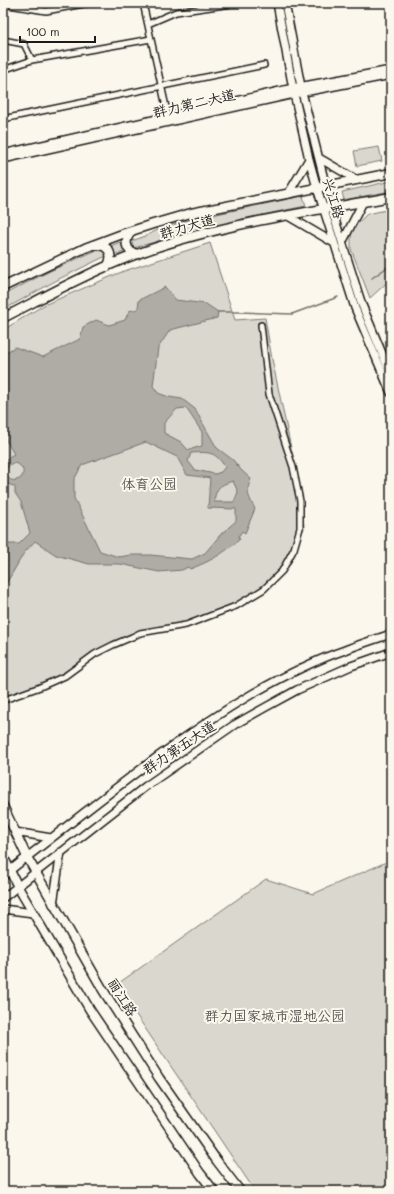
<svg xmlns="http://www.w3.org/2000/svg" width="394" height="1194" font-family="Mali,'LXGW WenKai TC',sans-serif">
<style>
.green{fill:#dad7ce;stroke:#7b7a75}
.water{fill:#afaca5;stroke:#74726e;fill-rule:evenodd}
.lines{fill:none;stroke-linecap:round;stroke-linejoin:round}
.stream{stroke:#74726e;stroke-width:1.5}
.minor-casing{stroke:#1c1c1c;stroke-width:8}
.secondary-casing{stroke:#1c1c1c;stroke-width:10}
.primary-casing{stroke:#1c1c1c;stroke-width:11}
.minor{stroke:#fbf7ec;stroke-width:5}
.secondary{stroke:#fbf7ec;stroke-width:7}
.primary{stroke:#fbf7ec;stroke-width:8}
.labels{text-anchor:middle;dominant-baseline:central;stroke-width:4;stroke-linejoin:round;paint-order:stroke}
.street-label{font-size:14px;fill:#1c1c1c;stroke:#fbf7ec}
.park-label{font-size:14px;fill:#555451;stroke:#fbf7ec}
</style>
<rect width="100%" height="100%" fill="#fbf7ec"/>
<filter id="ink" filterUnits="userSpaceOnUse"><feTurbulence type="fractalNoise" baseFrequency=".025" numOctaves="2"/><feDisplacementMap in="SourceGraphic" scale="8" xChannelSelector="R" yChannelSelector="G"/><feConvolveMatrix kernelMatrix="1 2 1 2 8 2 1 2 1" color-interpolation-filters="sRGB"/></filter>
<g filter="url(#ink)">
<!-- green -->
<path class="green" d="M379 147 382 161 357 166 354 151Z
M391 181V191L344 200 342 192Z
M303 196 306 206C249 217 193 231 137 247L133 248 131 245 132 241 148 235 159 229 188 220Z
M391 209V279L370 298 351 249V230L367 214Z
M123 241 126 251 114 256 113 255V250L110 246Z
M210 243 235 320 265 318 272 359 302 500 304 528 288 567 266 590 227 609 182 627 137 632 108 644 58 676 3 704V330L44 305 124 271Z
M99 249H104L105 252 106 256 59 279 3 310V295L5 294 50 271Z
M391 860V1191H255L116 985 266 879 313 894Z"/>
<!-- water -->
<path class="water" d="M165 287 176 300 206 304 218 312 217 318 170 330 158 348 153 386 158 393 169 397 182 399 195 409 206 429 217 448 233 460 241 470 251 479C245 492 249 497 255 509L245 533 242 531 238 537 240 539C223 554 211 561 190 569L188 567 182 570 159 572 120 564H89L56 555 35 541 24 553 3 589V560L4 559 3 544H19L30 533 21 502 15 493V487L4 482C2 474 2 463 8 458 10 456 12 455 14 454L3 435V354L15 347 43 357 80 339 83 327 96 320 109 325 125 320 129 311 138 309 139 300ZM186 408 202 432V446L188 450 181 442 164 433V423L177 409ZM146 442 177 457 187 475 210 478 208 508 236 509V521L221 534 205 553 192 559 150 555H131L119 557 100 551 74 498V480L82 465ZM191 453C209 452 215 451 225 467L221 472 215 474 195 470 188 461ZM13 463C22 464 26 471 21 478 7 487 0 468 13 463ZM233 481 238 492 234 502H214C216 487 220 485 233 481Z"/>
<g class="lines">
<!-- stream -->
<path class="stream" d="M372 278 389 266 391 263
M218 312H238L292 314 338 297"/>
<!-- minor casing -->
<g class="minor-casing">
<path id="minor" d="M143 3 168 116
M3 4 46 11 89 3
M148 24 176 12 239 3
M3 40 24 44 32 60 3 70
M32 60 151 39
M3 119 264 65
M4 700 40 687 65 676 95 654 113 645 132 637 140 633 186 625 236 606 264 589 282 571 294 549 300 528V501L293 467 269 394 261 325"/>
</g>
<!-- secondary casing -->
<g class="secondary-casing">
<path id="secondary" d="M277 3 294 94 309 159 317 188 355 308 391 393
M285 3 302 92 331 207 362 305 391 375
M3 154 293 88 391 70
M319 158 357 180
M3 159 294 94 391 75
M288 194 309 159
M288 216 334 243
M343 241 363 202
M15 832 51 838
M3 876 27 857C100 801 172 741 252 694 282 677 313 661 345 650 360 644 376 639 391 634
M3 898 146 786 234 725 266 707 297 690 351 666 391 652
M53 904 61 852
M3 909 33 913"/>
</g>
<!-- primary casing -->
<g class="primary-casing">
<path id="primary" d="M132 231C126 238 124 245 131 252L138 254
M95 245C110 244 114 256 107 267
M3 287 85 248 125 233 153 224 191 213 391 173
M3 318C44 297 85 274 129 257 212 225 303 213 391 197
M3 806 27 857 103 990 159 1078 217 1161 240 1191
M3 856 18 887 90 1010 200 1173 214 1191"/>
</g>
<!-- minor -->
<use href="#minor" class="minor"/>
<!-- secondary -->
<use href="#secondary" class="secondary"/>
<!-- primary -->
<use href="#primary" class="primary"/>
</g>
</g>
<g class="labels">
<!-- street labels -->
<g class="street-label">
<text transform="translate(194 103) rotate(-13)">群力第二大道</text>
<text transform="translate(334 198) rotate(73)">兴江路</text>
<text transform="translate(187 226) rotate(-16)">群力大道</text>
<text transform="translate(179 747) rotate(-34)">群力第五大道</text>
<text transform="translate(123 997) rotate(58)">丽江路</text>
</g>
<!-- park labels -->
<g class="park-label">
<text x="149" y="483">体育公园</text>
<text x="275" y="1015">群力国家城市湿地公园</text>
</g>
</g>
<!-- margin -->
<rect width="394" height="1194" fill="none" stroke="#fbf7ec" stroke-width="16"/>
<rect x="8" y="8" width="378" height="1178" fill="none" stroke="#1c1c1c" stroke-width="1.5" filter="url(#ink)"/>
<!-- scale -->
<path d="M20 36v6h75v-6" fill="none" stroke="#1c1c1c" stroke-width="2"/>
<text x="26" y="36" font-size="12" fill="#1c1c1c" stroke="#fbf7ec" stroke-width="3" paint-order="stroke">100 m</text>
</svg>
